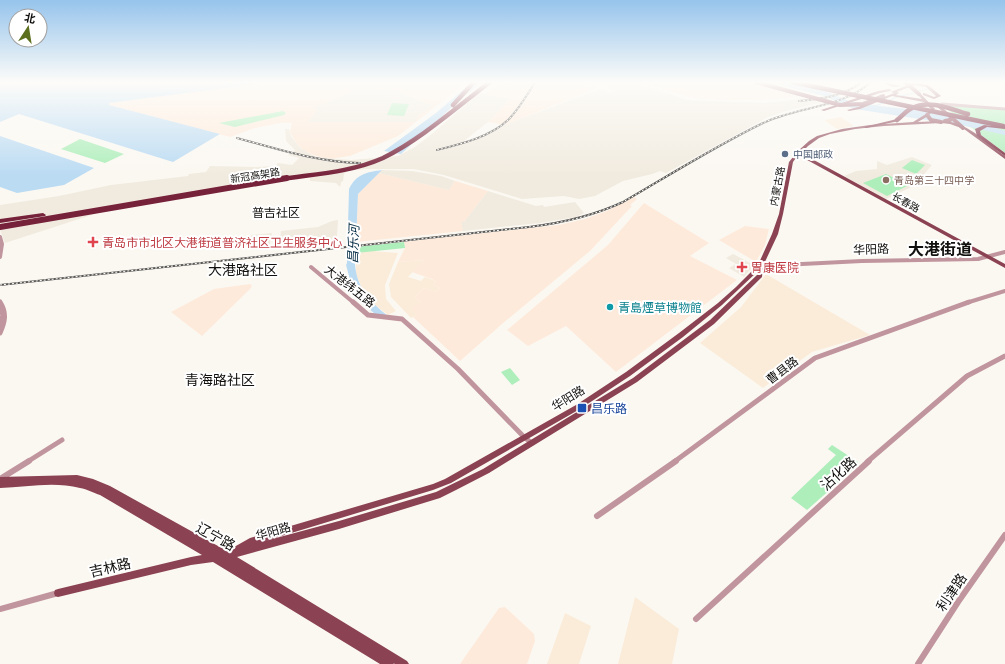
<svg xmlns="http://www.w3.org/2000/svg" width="1005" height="664" font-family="Inter,'Noto Sans SC',sans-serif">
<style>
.commercial{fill:#fbecd9}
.industrial{fill:#feeada}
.built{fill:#f1ebdf}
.green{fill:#adeeba}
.water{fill:#bbdbf3}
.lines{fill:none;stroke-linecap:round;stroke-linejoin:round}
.stream{stroke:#bbdbf3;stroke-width:1}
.minor-far3{stroke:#c1959d;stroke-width:3}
.minor-far2{stroke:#c1959d;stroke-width:4}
.minor-far1{stroke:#c1959d;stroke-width:5}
.minor{stroke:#c1959d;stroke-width:6}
.major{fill:#8b4253;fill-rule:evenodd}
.highway{fill:#76223a;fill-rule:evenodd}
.rail-casing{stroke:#585653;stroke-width:2}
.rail{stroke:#fff;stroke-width:1;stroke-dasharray:2;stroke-linecap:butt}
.major-bridge{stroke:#8b4253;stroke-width:4}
.highway-bridge-far1{stroke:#76223a;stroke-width:4.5}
.highway-bridge{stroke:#76223a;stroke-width:6}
.service-dot{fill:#5c6f8a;stroke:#fff;stroke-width:1.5}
.education-dot{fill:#8d6e63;stroke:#fff;stroke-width:1.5}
.health-dot{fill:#e0444e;stroke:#fff;stroke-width:1.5}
.culture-dot{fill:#0f9aa8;stroke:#fff;stroke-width:1.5}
.transit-dot{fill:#1a4fb4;stroke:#fff;stroke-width:1.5}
.labels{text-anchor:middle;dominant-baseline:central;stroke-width:4;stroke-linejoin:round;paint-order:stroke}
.far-service-label{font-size:10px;fill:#4e5e75;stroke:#fff;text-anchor:start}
.far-street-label{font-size:10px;fill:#11100e;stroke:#fff}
.far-education-label{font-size:10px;fill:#785e54;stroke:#fff;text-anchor:start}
.far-quarter-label{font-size:12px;fill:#11100e;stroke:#fff}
.health-label{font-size:12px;fill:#be3a42;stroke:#fff;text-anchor:start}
.street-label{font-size:12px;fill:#11100e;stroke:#fff}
.culture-label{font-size:12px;fill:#0d838f;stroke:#fff;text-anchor:start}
.transit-label{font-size:12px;fill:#164399;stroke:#fff;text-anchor:start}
.water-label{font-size:13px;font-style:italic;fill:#092f46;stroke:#fff}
.quarter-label{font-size:14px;fill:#11100e;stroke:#fff}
.near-street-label{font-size:14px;fill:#11100e;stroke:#fff}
.district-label{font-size:16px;font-weight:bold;fill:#11100e;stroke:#fff}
</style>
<rect width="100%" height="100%" fill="#fbf8f2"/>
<!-- commercial -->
<path class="commercial" d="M841 117 854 126 837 129 824 120Z
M372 251 398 253 385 285 386 299 396 311 388 315 375 305 364 292 356 275V253Z
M424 260 408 277 421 281 425 277 433 280 436 282 433 285 440 288 436 292 424 288 415 297 421 303 417 315 411 318 391 297 389 284 398 262Z
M766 274 870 335 812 352 763 388 700 343 741 307Z
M635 597 679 629 672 664H618Z
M565 613 591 626 579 664H547Z"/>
<!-- industrial -->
<path class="industrial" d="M271 82H467L398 136 350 156 329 159 316 156 303 150 297 144 290 132 292 123H280L255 128 230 137 109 105V103Z
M502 82H585L583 85 598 88 504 125 488 122 510 99 484 94Z
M643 82H746L793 95V97L753 100H726L694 98 669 91Z
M378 173 449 190 455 181 488 191 464 222H461L463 231 356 242 358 194Z
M634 197 637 199 630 205 632 206 590 251 502 324 460 361 413 317 417 315 411 308 421 303 415 297 424 288 436 292 440 288 433 285 436 282 432 279 412 272 424 260 398 262 405 248 404 242 559 225 585 219 607 211Z
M644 203 709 243 690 256 737 280 616 372 566 326 528 346 507 330 608 245Z
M745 226 769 229 765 245 756 262 719 240Z
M250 284 252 286 250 289 202 336 171 312 214 289Z
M505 607 534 634 535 641 527 664H460L499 608Z"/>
<!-- built -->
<path class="built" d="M604 82H634L687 100 764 103 823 97 831 100 786 111 768 117 666 173 660 171 652 174 623 181 595 196 579 199 564 196 522 199 444 175 414 169H366L347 171 344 174 343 181 341 182 340 187 336 183 310 181V174L110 209 5 243 0 230V205L59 196 111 185 188 176 189 174 206 172 210 166 256 167 276 166 278 163 292 165 299 158 288 155 295 150 286 141 285 129H289L291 136 300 148 316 157 351 160 398 156 415 147 433 133 479 93 510 99 488 122 464 141 466 143 501 126 600 89 605 90 609 93 614 92Z
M358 89 387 90 391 89 433 106 418 116 416 122H308L318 109H314L318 106Z
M912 157 932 165 920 179 924 181 886 199 844 176 856 171 877 169V161L887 165Z
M382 170 412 171 441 176 455 181 449 190 378 173Z
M488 191 536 206 543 205 544 207 575 202 584 213 576 217 540 223 463 231 461 222H464Z
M338 220 337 236 332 242 285 248V246L279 247 281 231 318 227 332 221Z
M272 233 269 248 247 249 251 235Z
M733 254 754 265 744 277 729 268 736 264 726 258Z"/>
<!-- green -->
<path class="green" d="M392 103 409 104 404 116 387 115Z
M947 105 1005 110V153L943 106Z
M283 111 286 113 284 115 235 127 219 123Z
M80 139 124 154 105 163 61 149Z
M912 160 925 165 916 174 902 168Z
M886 174 909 185 887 196 863 183Z
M404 242 405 248 356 253V247Z
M510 368 520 380 512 385 501 372Z
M832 445 858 462V465L807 510 791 498 836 455 828 449Z"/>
<!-- water -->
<path class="water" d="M0 82H271L109 103V105L220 134 173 162 19 114 0 122Z
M472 82H483L464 96 401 154 384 151 436 113Z
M767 82H788L825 91 849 101 880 106 924 111 984 124 1005 131V135L965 126 855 109 846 106 825 96Z
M0 136 94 168 64 185 17 193 0 187Z
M382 170 358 194 355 265C357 288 370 302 388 316L375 314 361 302 352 287 346 265 347 263 349 189C356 174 367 172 382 170Z"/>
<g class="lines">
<!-- stream -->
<path class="stream" d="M919 91 929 89
M901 96 914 93
M890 100 898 97
M875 106 883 103"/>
<!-- minor-far3 -->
<path class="minor-far3" d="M942 104 1005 109"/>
<!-- minor-far2 -->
<path class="minor-far2" d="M0 237 2 244 0 257
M760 266 862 261 978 259 1005 252
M311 267 354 303
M966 303 1005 291"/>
<!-- minor-far1 -->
<path class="minor-far1" d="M353 302 368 315 402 319 458 369 525 438 532 443
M0 309 3 315 0 325
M0 333C5 322 7 313 0 302
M27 462 62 440
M674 462 815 358 969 302
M867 462 967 376 1005 356"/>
<!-- minor -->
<path class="minor" d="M0 479 29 461
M597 516 676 461
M0 609 58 593
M696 619 869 461
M918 664 958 602 1005 535"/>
<!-- major -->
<path class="major" d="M884 82H888L890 84 901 86C895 88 888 86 884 82Z
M913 83 928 85 941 96 934 99 923 95V93H924L934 97 936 96 926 87 915 85 894 93 891 92Z
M889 89 891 90 890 91 880 93 824 111 821 110 878 91Z
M897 92 899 93 896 95 922 99 917 94 920 93 935 109 928 116 918 122C927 122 937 120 946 121 969 124 987 143 1005 156V159L964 129 950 124 941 123 884 126 855 129 830 134 819 138 808 146 801 153 1005 264V268L798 155 793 162 783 214 778 234 763 266 762 277 714 324 637 382 489 473 456 490 440 498 339 529 237 557 407 661 409 664H395L393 663 394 664H380L213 562 191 565 58 597 55 596 54 593 55 590 58 589 191 557 202 555 100 495C94 493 87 489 80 488 54 481 26 487 0 488V477L77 475 93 479 110 486 227 551 250 538 433 484 445 479 576 405 626 372 679 333 718 303 736 287 758 265 772 234 779 214 789 162 798 151 809 141 817 136 842 129 870 125 913 122 926 114 931 109 924 102 892 96 860 109 849 111 847 110 858 107ZM757 272V275L710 320 633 378 483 469 436 492 339 521 265 541 433 490 451 483 580 409 630 376 683 337 722 305Z
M935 103H937L952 116V118H950L935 105Z"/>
<!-- highway -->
<path class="highway" d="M897 119H899V121L866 128 864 127Z
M984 125 1005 127V129L987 127 980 131 981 135 1005 153V156L977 136 975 129Z
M43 213 46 215 45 216 0 223V219Z"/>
<!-- rail casing -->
<g class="rail-casing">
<path id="rail" d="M799 101C822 99 844 96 862 82
M237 138C278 149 317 162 360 163
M437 150C461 144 490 137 508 120 519 109 527 95 535 82
M0 285 529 227C562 223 593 216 623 202 668 176 714 147 761 124 796 106 841 109 871 82"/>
</g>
<!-- rail -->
<use href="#rail" class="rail"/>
<!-- major-bridge -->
<path class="major-bridge" d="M755 82 840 105 863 104 883 96
M905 82 919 94
M927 115 931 120 941 122
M945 121 950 120 951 117 963 128"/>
<!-- highway-bridge-far1 -->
<path class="highway-bridge-far1" d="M792 82 1003 126
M453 105 474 82
M897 120C902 116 906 111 912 108 929 99 951 109 968 114
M282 179C315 174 352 172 383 158 420 140 457 107 490 82"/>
<!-- highway-bridge -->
<path class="highway-bridge" d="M0 227 287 178"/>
</g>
<!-- sky -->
<linearGradient id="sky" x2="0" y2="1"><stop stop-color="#96c4ec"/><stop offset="0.47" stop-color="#fdfcf9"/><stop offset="1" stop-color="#fdfcf9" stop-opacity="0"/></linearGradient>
<rect width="1005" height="175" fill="url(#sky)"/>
<!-- markers -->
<circle class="service-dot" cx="785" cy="154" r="4"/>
<circle class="education-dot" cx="886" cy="180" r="4"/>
<g class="health-dot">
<path d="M91 236h4v4h4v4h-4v4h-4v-4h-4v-4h4z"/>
<path d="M740 261h4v4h4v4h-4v4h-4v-4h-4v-4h4z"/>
</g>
<circle class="culture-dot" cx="610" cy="307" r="4"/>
<rect class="transit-dot" x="577" y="403" width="10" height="10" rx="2"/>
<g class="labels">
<!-- far-service labels -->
<g class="far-service-label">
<text x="793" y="154">中国邮政</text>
</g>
<!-- far-street labels -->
<g class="far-street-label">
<text transform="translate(255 175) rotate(-9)">新冠高架路</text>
<text transform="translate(777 186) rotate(-79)">内蒙古路</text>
<text transform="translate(906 202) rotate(28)">长春路</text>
</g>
<!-- far-education labels -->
<g class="far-education-label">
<text x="894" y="180">青岛第三十四中学</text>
</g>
<!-- far-quarter labels -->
<g class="far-quarter-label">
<text x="276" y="212">普吉社区</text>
</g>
<!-- health labels -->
<g class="health-label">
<text x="102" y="242">青岛市市北区大港街道普济社区卫生服务中心</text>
<text x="751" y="267">胃康医院</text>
</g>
<!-- street labels -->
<g class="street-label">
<text transform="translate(871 249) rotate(-2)">华阳路</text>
<text transform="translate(350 286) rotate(38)">大港纬五路</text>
<text transform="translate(782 370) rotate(-37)">曹县路</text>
<text transform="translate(568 398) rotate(-32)">华阳路</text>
<text transform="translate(273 531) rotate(-16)">华阳路</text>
</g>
<!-- culture labels -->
<g class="culture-label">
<text x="618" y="307">青島煙草博物館</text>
</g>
<!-- transit labels -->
<g class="transit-label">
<text x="591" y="408">昌乐路</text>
</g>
<!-- water labels -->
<g class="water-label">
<text transform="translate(353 244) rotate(-88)">昌乐河</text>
</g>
<!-- quarter labels -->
<g class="quarter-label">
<text x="243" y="269">大港路社区</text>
<text x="220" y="379">青海路社区</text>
</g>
<!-- near-street labels -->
<g class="near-street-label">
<text transform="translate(838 473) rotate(-42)">沾化路</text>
<text transform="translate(216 536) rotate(29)">辽宁路</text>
<text transform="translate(110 567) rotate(-13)">吉林路</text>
<text transform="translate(951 592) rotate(-56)">利津路</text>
</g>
<!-- district labels -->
<g class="district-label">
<text x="940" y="249">大港街道</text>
</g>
</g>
<!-- north arrow -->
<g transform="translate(28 28) rotate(12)"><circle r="19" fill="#ffffff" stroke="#a09f9f"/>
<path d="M0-3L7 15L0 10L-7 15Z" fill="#5b6f1e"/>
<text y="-6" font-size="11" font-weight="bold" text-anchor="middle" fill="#11100e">北</text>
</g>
</svg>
